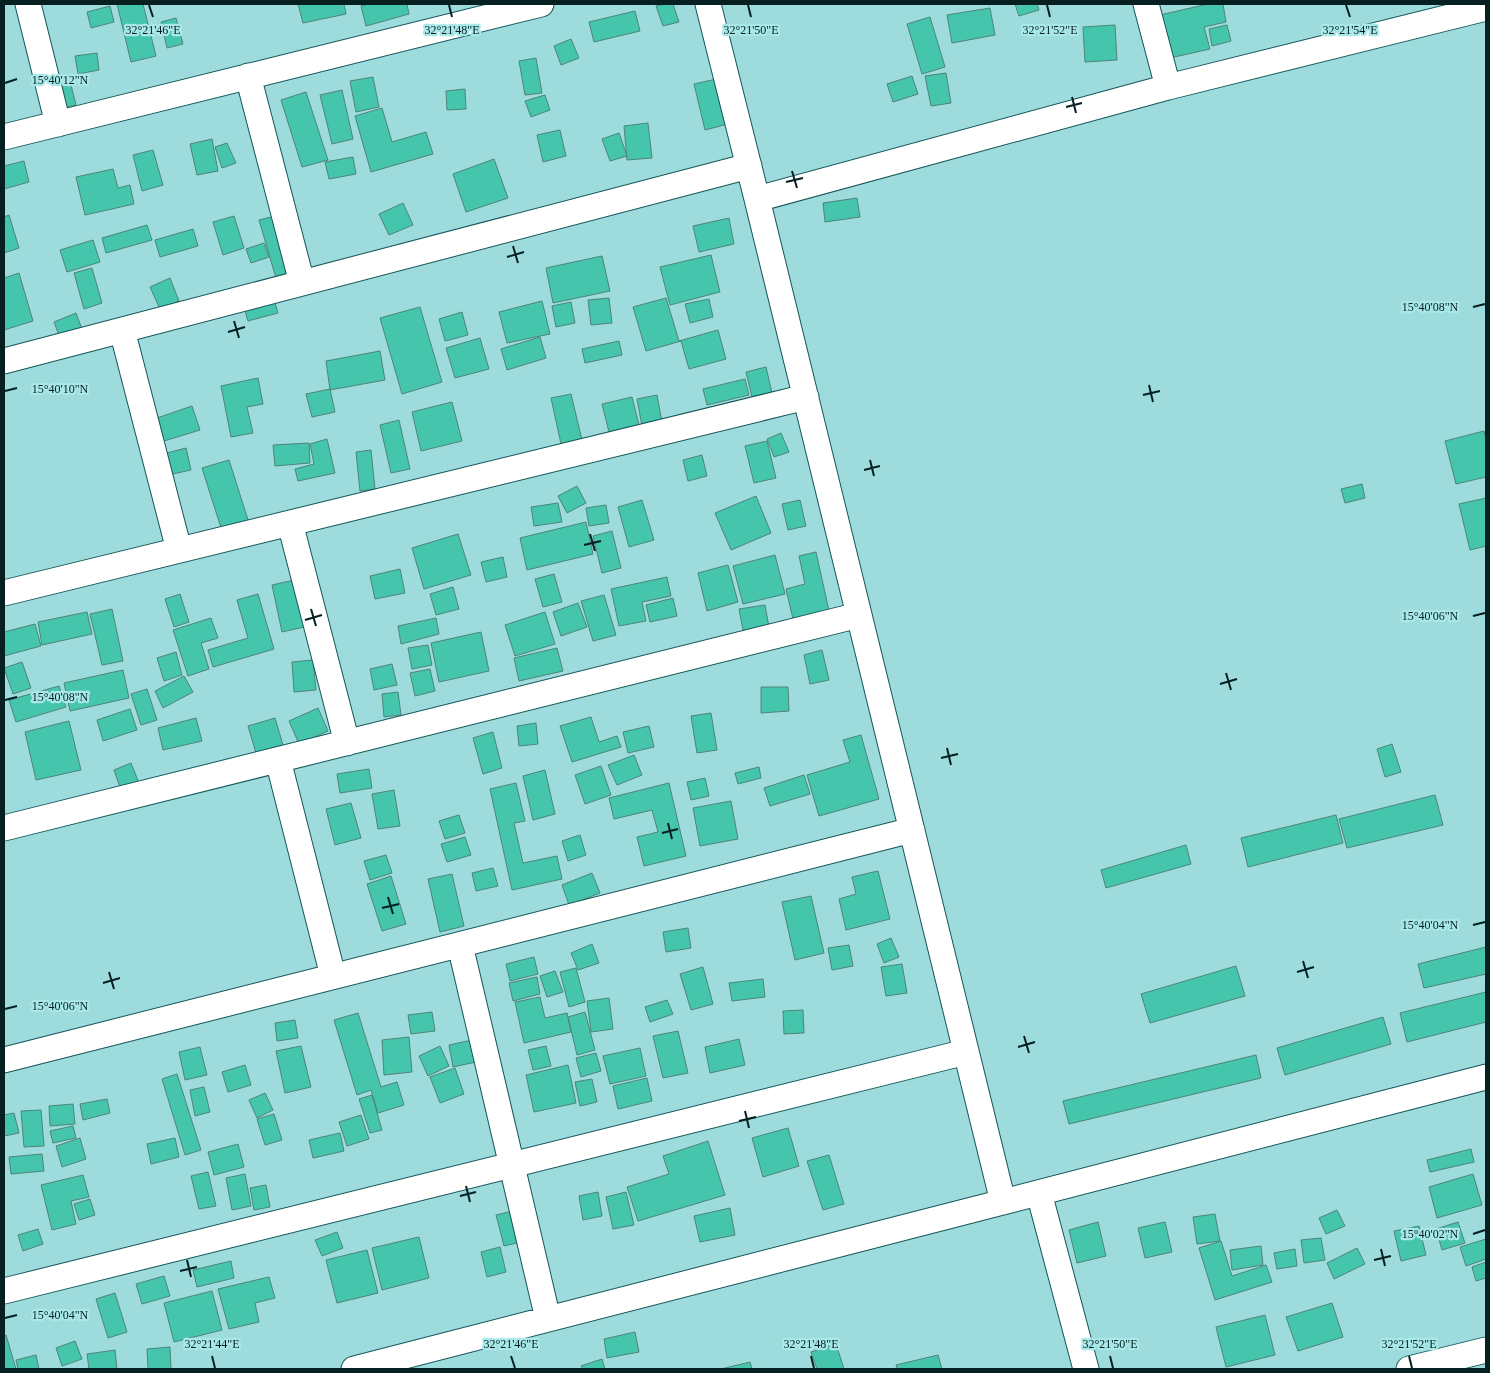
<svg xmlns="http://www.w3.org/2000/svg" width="1490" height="1373" font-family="'Times New Roman',serif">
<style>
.building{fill:#45c5ac;stroke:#4d8578}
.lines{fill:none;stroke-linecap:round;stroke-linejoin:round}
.street-casing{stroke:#145658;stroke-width:27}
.street{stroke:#fff;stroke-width:25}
.ticks{fill:none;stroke:#062021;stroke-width:2}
.ticks-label{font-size:12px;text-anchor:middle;fill:#062021;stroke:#a9e8e9;stroke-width:4.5;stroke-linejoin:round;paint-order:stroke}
</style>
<rect width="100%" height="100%" fill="#9ddbdc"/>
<!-- building -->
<path class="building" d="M117 4H143L156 56 131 62Z
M298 4H344L346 14 303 23Z
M369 4H407L409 14 366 26 361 6Z
M665 4H673L679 22 663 26 656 6Z
M1015 4H1037L1039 10 1019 16Z
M1208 4H1223L1226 22 1204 27 1210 49 1161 60 1151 17Z
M110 6 114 22 91 28 87 12Z
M990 8 995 35 952 43 947 15Z
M635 11 640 31 594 42 589 22Z
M930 17 945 67 922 74 907 24Z
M176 18 183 44 167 48 161 22Z
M1115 25 1117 60 1085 62 1083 27Z
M1227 25 1231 41 1212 46 1209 29Z
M571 39 579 58 561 65 554 46Z
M97 53 99 70 78 74 75 56Z
M536 58 542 93 525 95 519 61Z
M946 73 951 103 931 106 925 76Z
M912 76 918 94 893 102 887 84Z
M373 77 379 107 356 112 350 81Z
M721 78 732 123 705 130 694 84Z
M71 85 76 105 58 109 53 88Z
M465 89 466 109 447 110 446 91Z
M342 90 353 139 332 144 320 95Z
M306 92 328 160 302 167 281 100Z
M545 95 550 110 531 117 525 101Z
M382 108 392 142 426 132 433 154 371 172 355 116Z
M648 123 652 158 627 160 624 126Z
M560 130 566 156 543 162 537 135Z
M619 133 627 156 610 161 602 139Z
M212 139 218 171 197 175 190 144Z
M227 143 236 163 222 168 215 147Z
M153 150 163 185 142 191 133 155Z
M353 157 356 174 329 179 325 162Z
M494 159 508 198 466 212 453 174Z
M24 161 29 182 4 189V166Z
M113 169 118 188 130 185 134 204 85 215 76 177Z
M857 198 860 217 825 222 823 203Z
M403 203 413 225 389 235 379 214Z
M282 214 301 278 278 285 259 220Z
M9 215 19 248 4 253V217Z
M234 216 244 248 223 255 213 222Z
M729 218 734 244 699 252 693 226Z
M147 225 152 240 106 253 102 238Z
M193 229 198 246 160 257 155 240Z
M93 240 100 262 67 272 60 250Z
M264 243 269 257 251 263 246 249Z
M711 255 720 292 670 305 660 267Z
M602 256 610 291 553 303 546 268Z
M92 268 102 303 84 309 74 273Z
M19 273 33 321 4 330V278Z
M170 278 179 301 160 309 150 287Z
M273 296 278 313 248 321 243 304Z
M609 298 612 323 591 325 588 300Z
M666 298 679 341 718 330 726 359 689 369 681 341 646 351 633 307Z
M709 299 713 317 690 323 685 304Z
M542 301 550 334 507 343 499 312Z
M571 302 575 323 556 327 552 306Z
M420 307 442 382 402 394 380 318Z
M462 312 468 335 445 341 439 319Z
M76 313 82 329 60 338 54 322Z
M540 337 546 358 507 370 501 349Z
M480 338 489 369 455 378 446 348Z
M619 341 622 355 585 363 582 349Z
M380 351 385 380 330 390 326 361Z
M766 367 772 393 752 397 746 372Z
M258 378 263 404 247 407 253 433 231 437 221 386Z
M745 379 749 395 707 405 703 389Z
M330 389 335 412 312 417 306 394Z
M571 394 582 440 561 444 551 398Z
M657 395 662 422 642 426 637 399Z
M632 397 639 425 609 432 602 404Z
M452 402 462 441 421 451 412 412Z
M192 406 200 430 164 441 157 418Z
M399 420 410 469 391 473 380 425Z
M1484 431 1486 439V477L1456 484 1445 441Z
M781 433 789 452 774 457 767 439Z
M327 439 335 473 298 481 295 469 314 464 310 444Z
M767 441 776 478 754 483 745 446Z
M309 443 310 463 275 466 273 445Z
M186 448 191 470 168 475 163 454Z
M371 450 375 489 360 491 356 452Z
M702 455 707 476 688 481 683 460Z
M229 460 249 523 222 531 202 468Z
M1362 484 1365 498 1345 503 1341 489Z
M577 486 586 503 567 513 558 496Z
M756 496 771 533 731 550 715 513Z
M1486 498V546L1470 550 1459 504Z
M642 500 654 540 629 547 618 507Z
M800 500 806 526 788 530 782 504Z
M558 503 562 522 534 526 531 507Z
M606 505 609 523 589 526 586 508Z
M586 522 593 554 527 570 520 538Z
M612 531 621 568 602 573 593 536Z
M458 534 471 575 424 589 412 548Z
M816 552 829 611 793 619 786 589 805 584 799 556Z
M775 555 785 594 743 604 733 566Z
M503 557 507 577 486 582 481 562Z
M728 565 738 602 707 611 698 573Z
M400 569 405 593 375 599 370 576Z
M554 574 562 602 543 607 535 579Z
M667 577 671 596 642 602 646 621 619 626 611 589Z
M294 580 304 627 282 632 272 585Z
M453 587 459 609 436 615 430 594Z
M180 594 189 622 174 627 165 599Z
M258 594 274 649 213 667 208 650 248 638 237 600Z
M604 595 616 635 593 641 581 601Z
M673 598 677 616 650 622 646 605Z
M578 603 587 627 561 636 553 612Z
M765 605 769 627 743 630 739 609Z
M112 609 123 661 102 665 90 614Z
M87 612 92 634 42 645 38 622Z
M545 612 555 644 515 656 505 625Z
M211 618 218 638 201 643 209 669 188 676 173 630Z
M436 618 439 634 401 644 398 626Z
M35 624 41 646 4 656V632Z
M481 632 489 671 439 682 431 643Z
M428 645 432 665 412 669 408 648Z
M557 648 563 671 519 681 514 658Z
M822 650 829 680 810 684 804 655Z
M176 652 182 675 164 681 157 658Z
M313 660 316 690 294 692 292 662Z
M22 662 31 688 13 694 4 668Z
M392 664 397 685 374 690 370 669Z
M430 669 435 691 415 696 410 673Z
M123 670 129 698 70 711 64 683Z
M184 676 193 692 163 708 155 691Z
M59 686 66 707 16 722 9 700Z
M761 687H788L789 711 761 713Z
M147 689 157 720 141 725 131 694Z
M398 692 401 715 384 717 382 694Z
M318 708 328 731 299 744 289 721Z
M130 709 137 730 103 741 97 720Z
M711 713 717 750 697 753 691 716Z
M591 717 599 742 617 736 621 747 572 762 560 726Z
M196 718 202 741 163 750 158 728Z
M275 718 283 745 256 753 248 726Z
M69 721 81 770 36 780 25 732Z
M536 723 538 744 519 746 517 726Z
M649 726 654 747 628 753 623 732Z
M493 732 502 768 483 774 473 738Z
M861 735 879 799 819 816 807 775 850 762 843 740Z
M1392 744 1401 772 1385 777 1377 749Z
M634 755 642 775 617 785 608 765Z
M131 763 139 783 121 790 114 770Z
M601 766 611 795 585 804 575 775Z
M759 767 761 778 738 784 735 773Z
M369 769 372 788 340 793 337 774Z
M545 770 555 814 533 820 523 776Z
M804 775 810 794 770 806 764 788Z
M705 778 709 796 691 800 687 782Z
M516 783 525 821 514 823 523 863 557 856 562 879 512 890 490 789Z
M669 783 686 856 644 866 637 837 658 832 652 810 614 819 609 798Z
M394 790 400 826 378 829 372 794Z
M1435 795 1443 825 1347 848 1339 819Z
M731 801 738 839 700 846 693 808Z
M351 803 361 838 335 845 326 809Z
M459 815 465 833 445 839 439 821Z
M1336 815 1343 843 1248 867 1241 838Z
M580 835 586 855 568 861 562 841Z
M465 837 471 855 447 862 441 844Z
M1186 845 1191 864 1106 888 1101 870Z
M386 855 392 873 370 880 364 861Z
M493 868 498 886 476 891 472 873Z
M878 871 890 919 846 930 839 899 856 894 852 877Z
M592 873 600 893 569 905 562 885Z
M452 874 464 926 440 932 428 879Z
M391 876 406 924 382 931 367 884Z
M811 896 824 953 795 960 782 902Z
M688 928 691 948 666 952 663 932Z
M891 938 899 957 884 963 877 944Z
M592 944 599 963 578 970 571 953Z
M849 945 853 966 832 970 828 948Z
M1486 947V974L1424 988 1418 964Z
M534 957 538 974 510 981 506 964Z
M902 964 907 993 886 996 881 967Z
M1236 966 1245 996 1150 1023 1141 994Z
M703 967 713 1004 691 1010 680 974Z
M576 968 585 1002 569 1007 560 972Z
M555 971 563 992 547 997 540 976Z
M537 977 540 994 513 1001 509 983Z
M763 979 765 997 732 1001 729 983Z
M1486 992V1022L1407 1042 1400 1013Z
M540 997 545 1018 567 1013 571 1032 524 1043 515 1002Z
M609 998 613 1029 591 1032 587 1001Z
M667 1000 673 1014 650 1022 645 1007Z
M803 1010 804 1033 784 1034 783 1011Z
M432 1012 435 1031 411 1034 408 1015Z
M585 1012 595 1050 577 1055 568 1017Z
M358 1013 381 1087 397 1082 404 1105 378 1113 371 1090 357 1095 334 1020Z
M1383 1017 1391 1044 1285 1075 1277 1048Z
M295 1020 298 1038 277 1041 275 1023Z
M678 1031 688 1073 663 1078 653 1036Z
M409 1037 412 1072 384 1075 382 1040Z
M739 1039 745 1065 710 1073 705 1047Z
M472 1040 476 1062 453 1067 449 1045Z
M301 1046 311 1087 285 1093 276 1051Z
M440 1046 449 1066 428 1076 419 1056Z
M546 1046 551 1066 533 1070 528 1050Z
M200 1047 207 1075 185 1080 179 1052Z
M640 1048 646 1076 610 1084 603 1056Z
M596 1053 601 1071 581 1077 576 1058Z
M1256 1055 1261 1078 1069 1124 1063 1101Z
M245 1065 251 1085 228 1092 222 1072Z
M568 1065 576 1103 534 1112 526 1075Z
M455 1068 464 1094 440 1103 430 1077Z
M177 1074 201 1150 185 1155 162 1079Z
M647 1078 652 1101 618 1109 613 1086Z
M592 1079 597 1102 580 1106 575 1082Z
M204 1087 210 1112 195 1116 190 1090Z
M265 1093 273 1110 257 1118 249 1100Z
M372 1095 382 1130 370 1133 359 1099Z
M107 1099 110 1113 83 1120 80 1104Z
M73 1104 75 1124 50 1126 49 1106Z
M41 1110 44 1146 24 1147 21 1111Z
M14 1113 19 1133 4 1136V1115Z
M274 1114 282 1140 265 1145 257 1119Z
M361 1115 369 1139 347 1146 339 1122Z
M73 1126 76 1138 53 1143 50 1131Z
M788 1128 799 1166 763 1177 752 1138Z
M340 1133 344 1151 313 1158 309 1140Z
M80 1138 86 1159 62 1167 56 1146Z
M175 1138 179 1157 151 1164 147 1144Z
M708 1141 725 1195 638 1221 627 1187 669 1174 663 1156Z
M238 1144 244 1167 214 1175 208 1152Z
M1471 1149 1474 1162 1430 1172 1427 1160Z
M42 1154 44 1171 11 1174 9 1157Z
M829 1155 844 1204 823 1210 807 1161Z
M208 1172 216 1206 199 1209 191 1176Z
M245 1174 251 1206 232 1210 226 1178Z
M1473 1174 1482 1205 1437 1218 1429 1187Z
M83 1175 89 1197 71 1201 76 1224 52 1230 41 1185Z
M266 1185 270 1207 254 1210 250 1188Z
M598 1192 602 1216 583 1220 579 1196Z
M626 1192 634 1225 613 1229 606 1197Z
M90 1199 95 1215 79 1220 74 1204Z
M730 1208 735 1235 700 1242 694 1216Z
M517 1210 525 1241 504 1246 496 1215Z
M1337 1210 1345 1226 1326 1234 1319 1218Z
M1215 1214 1220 1241 1197 1244 1193 1217Z
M1098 1222 1106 1256 1077 1263 1069 1230Z
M1165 1222 1172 1252 1145 1258 1138 1228Z
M1458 1222 1465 1243 1442 1250 1436 1229Z
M1419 1226 1426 1255 1401 1261 1394 1231Z
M38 1229 43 1244 23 1251 18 1235Z
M337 1232 343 1248 322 1256 315 1240Z
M419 1237 429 1278 382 1290 372 1248Z
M1321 1238 1325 1260 1304 1263 1301 1240Z
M1486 1239V1259L1466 1266 1460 1247Z
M1221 1241 1232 1276 1266 1265 1272 1282 1215 1300 1199 1248Z
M1261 1246 1263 1265 1232 1270 1230 1250Z
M500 1247 506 1272 487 1277 481 1252Z
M1357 1248 1365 1264 1334 1279 1327 1263Z
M1295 1249 1297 1266 1277 1269 1274 1253Z
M367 1250 378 1293 337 1303 326 1260Z
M231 1261 234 1278 197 1287 193 1270Z
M1486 1262V1278L1476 1281 1472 1267Z
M164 1276 170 1296 142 1304 136 1284Z
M269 1277 275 1298 255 1303 259 1322 229 1329 218 1289Z
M212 1291 222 1330 174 1342 164 1303Z
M115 1293 127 1332 108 1338 96 1299Z
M1332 1303 1343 1337 1298 1351 1286 1317Z
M1265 1315 1275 1355 1226 1367 1216 1327Z
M635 1332 639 1352 607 1358 604 1339Z
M6 1335 16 1369H4V1336Z
M75 1341 82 1359 62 1366 56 1348Z
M836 1344 844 1369H817L811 1352Z
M170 1347 171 1369H148L147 1349Z
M115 1350 117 1369H89L87 1354Z
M36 1355 39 1369H18L16 1360Z
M938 1355 942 1369H897L896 1365Z
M602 1359 605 1369H583L581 1366Z
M750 1362 752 1369H721Z"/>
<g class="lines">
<!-- street casing -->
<g class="street-casing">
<path id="street" d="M28 4 58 124
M708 4 757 199 1003 1202 1486 1077
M1146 4 1168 87
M248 76 302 283
M4 137 541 4
M757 199 1168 87 1486 8
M122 330 179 550
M4 361 749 166
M290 523 347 743
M4 593 806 397
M278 760 333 976
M4 828 859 615
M460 945 548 1319
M4 1060 912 830
M1039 1193 1086 1369
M4 1291 966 1052
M354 1369 1003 1202
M1409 1369 1486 1350"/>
</g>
<!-- street -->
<use href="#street" class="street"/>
</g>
<!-- ticks -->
<path class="ticks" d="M149 5 153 17M449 5 452 17M748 5 751 17M1047 5 1050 17M1346 5 1350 17M5 83 17 79M1072 97 1076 113M1066 107 1082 103M792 171 797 188M786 182 803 178M513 246 518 263M507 257 524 252M1473 307 1485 304M234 321 239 338M228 332 245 327M1149 385 1153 402M5 391 17 388M1143 395 1160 391M870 460 874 476M864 470 880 466M590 534 595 551M584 545 601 541M311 609 316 626M1473 616 1485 613M305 620 322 615M1226 673 1231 690M1220 684 1237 679M5 700 17 697M947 748 951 765M941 758 958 754M668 823 672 839M662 833 678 829M388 897 393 914M382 908 399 904M1473 925 1485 922M1303 961 1308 978M109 972 114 989M1297 972 1314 967M103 983 120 978M5 1009 17 1006M1024 1036 1029 1053M1018 1047 1035 1042M745 1111 749 1128M739 1121 756 1117M466 1186 470 1202M460 1196 476 1192M1473 1234 1485 1230M1381 1249 1385 1266M187 1260 191 1277M1374 1260 1391 1256M180 1271 197 1267M5 1318 17 1315M212 1356 215 1368M511 1356 515 1368M811 1356 814 1368M1110 1356 1113 1368M1409 1356 1412 1368"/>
<g class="ticks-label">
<text x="153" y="34">32°21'46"E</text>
<text x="452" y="34">32°21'48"E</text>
<text x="751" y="34">32°21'50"E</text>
<text x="1050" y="34">32°21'52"E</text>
<text x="1350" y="34">32°21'54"E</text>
<text x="60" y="84">15°40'12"N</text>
<text x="1430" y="311">15°40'08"N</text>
<text x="60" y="393">15°40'10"N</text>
<text x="1430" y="620">15°40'06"N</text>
<text x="60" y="701">15°40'08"N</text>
<text x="1430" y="929">15°40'04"N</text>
<text x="60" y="1010">15°40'06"N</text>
<text x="1430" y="1238">15°40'02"N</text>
<text x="60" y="1319">15°40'04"N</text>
<text x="212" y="1348">32°21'44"E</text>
<text x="511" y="1348">32°21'46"E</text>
<text x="811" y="1348">32°21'48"E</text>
<text x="1110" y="1348">32°21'50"E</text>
<text x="1409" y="1348">32°21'52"E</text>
</g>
<!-- border -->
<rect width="1490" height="1373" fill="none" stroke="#062021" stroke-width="10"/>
</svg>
